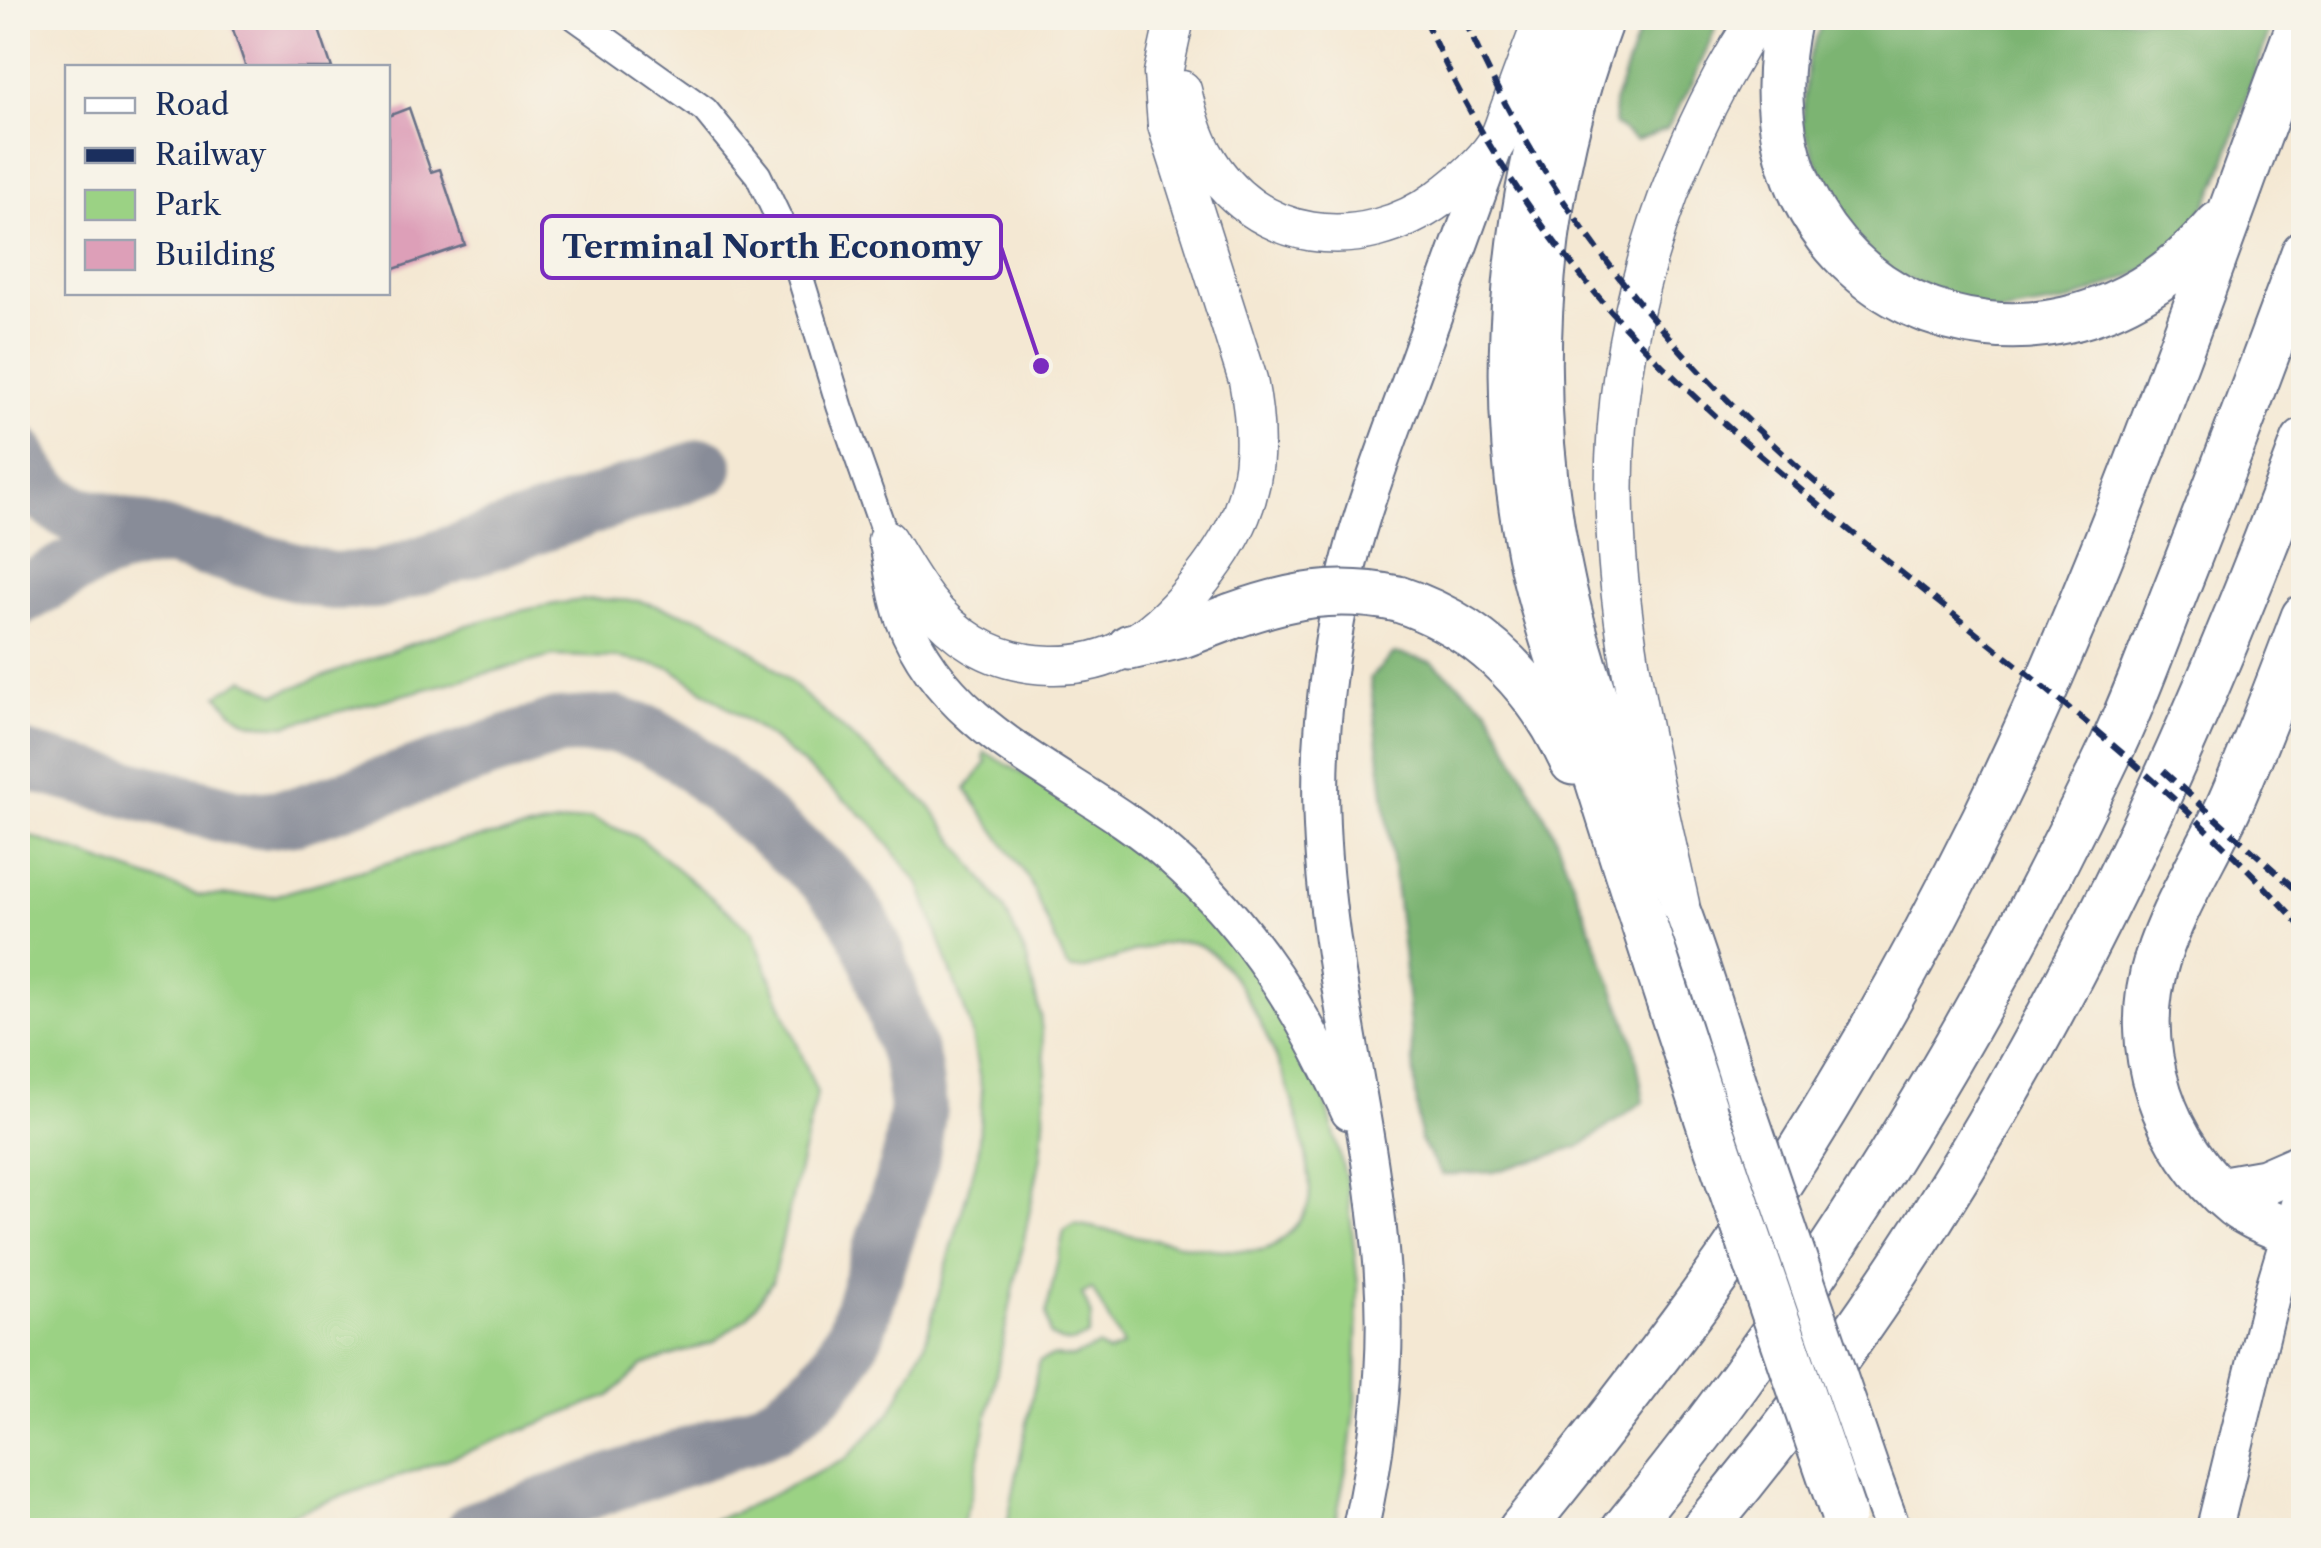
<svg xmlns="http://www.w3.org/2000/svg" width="2321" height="1548" font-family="'Libre Caslon Text',serif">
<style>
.green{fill:#9bd284;stroke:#5b8071;stroke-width:2.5}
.forest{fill:#7cb472;stroke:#4c7268;stroke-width:2.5}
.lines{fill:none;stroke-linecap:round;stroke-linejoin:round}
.taxiway{stroke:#888c98;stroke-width:58}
.building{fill:#dd9fb8}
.street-casing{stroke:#677087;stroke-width:29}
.secondary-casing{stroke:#677087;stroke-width:39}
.primary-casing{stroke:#677087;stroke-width:41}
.highway-casing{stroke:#677087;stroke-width:49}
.street{stroke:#fff;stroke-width:25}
.secondary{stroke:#fff;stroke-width:35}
.primary{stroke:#fff;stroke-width:38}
.highway{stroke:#fff;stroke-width:45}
.rail{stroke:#1b2f5e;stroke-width:6;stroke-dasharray:15 8;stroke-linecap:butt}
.secondary-bridge-casing{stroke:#677087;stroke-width:39;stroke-linecap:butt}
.highway-bridge-casing{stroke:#677087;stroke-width:49;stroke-linecap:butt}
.secondary-bridge{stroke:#fff;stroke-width:35}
.highway-bridge{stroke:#fff;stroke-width:45}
.leader{fill:none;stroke:#7b2cbf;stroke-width:4}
.callout-dot{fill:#7b2cbf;stroke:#f7f3e8;stroke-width:4}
.callout{fill:#f7f3e8;stroke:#7b2cbf;stroke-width:4}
.callout-label{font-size:32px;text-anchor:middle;font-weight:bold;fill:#1b2f5e}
</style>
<rect width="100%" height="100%" fill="#f7f3e8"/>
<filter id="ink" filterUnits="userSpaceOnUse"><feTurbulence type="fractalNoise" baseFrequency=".01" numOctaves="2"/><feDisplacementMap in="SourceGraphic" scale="20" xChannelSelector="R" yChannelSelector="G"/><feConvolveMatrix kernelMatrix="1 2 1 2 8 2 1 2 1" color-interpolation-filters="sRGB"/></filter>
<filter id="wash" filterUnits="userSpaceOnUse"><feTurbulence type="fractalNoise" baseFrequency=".0048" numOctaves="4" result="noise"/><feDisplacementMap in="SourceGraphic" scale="40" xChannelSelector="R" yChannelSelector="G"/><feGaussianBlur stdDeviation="2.25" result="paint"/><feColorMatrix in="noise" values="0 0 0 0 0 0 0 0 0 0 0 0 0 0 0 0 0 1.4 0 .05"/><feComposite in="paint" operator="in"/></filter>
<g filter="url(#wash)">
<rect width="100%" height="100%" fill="#f4e8d3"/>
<!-- green -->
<path class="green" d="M592 599 639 601 707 620 764 659 930 806 1004 908 1027 959 1040 1015 1046 1072 1044 1122 1041 1156 970 1501 960 1530H684L736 1512 846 1459 891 1412 924 1346 978 1154 982 1092 970 1025 920 885 872 823 770 737 671 668 620 658 553 656 287 725C250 725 241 725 218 695L245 679 276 694C379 657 482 610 592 599Z
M985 752 1036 781 1159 861 1265 980 1326 1102 1347 1183 1358 1285 1356 1400 1351 1444 1334 1530H1006L1039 1361 1052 1356 1073 1357 1098 1346 1108 1353 1123 1346 1092 1289 1082 1294 1092 1316 1088 1335C1075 1344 1062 1345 1050 1335L1046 1314 1064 1231 1075 1224C1115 1231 1240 1262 1271 1247 1285 1240 1306 1217 1309 1201 1318 1145 1251 963 1196 944 1167 934 1114 960 1085 969H1071L1066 965 1028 878 966 789 987 762 984 759Z
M590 818 640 838 752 931 817 1093 772 1282 748 1316 713 1342 642 1365 610 1396 469 1451 247 1530H18V832L198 895 274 896 458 842Z"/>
<!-- forest -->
<path class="forest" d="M1644 18H1720L1693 82 1667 129 1636 140 1615 125 1614 103Z
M1823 18H2274L2218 182 2192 230 2144 271 2068 302 1995 314 1883 270 1834 207 1802 125 1808 59Z
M1395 653 1432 662 1488 708 1554 833 1633 1039 1644 1101 1579 1147 1494 1172 1442 1175 1420 1140 1403 950 1370 678Z"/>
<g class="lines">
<!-- taxiway -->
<path class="taxiway" d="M18 454C30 481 46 499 73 513L330 581 378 580 705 467
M18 598C64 573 112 538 166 539
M18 759 235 817 263 820 295 816 558 727 612 724 650 735 683 755 824 876 845 899 863 926 877 956 912 1065 918 1107 910 1161 856 1331 839 1364 822 1385 784 1418 754 1433 475 1530"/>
</g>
<g id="blocks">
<!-- building -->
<path class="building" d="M229 18H315L332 68H246Z
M409 108 431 172 440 169 465 245 388 271V116Z"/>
</g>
</g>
<g filter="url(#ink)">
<use href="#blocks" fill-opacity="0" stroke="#677087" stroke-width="2.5"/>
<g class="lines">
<!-- street casing -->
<g class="street-casing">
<path id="street" d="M576 18 705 110 758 175 789 240 840 407 887 540"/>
</g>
<!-- secondary casing -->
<g class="secondary-casing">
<path id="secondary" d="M1606 18C1534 209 1525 414 1574 612 1599 713 1643 808 1680 904 1704 967 1723 1033 1744 1098
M888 546C893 570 895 597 904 620 950 740 1084 778 1173 858 1253 929 1305 1015 1349 1112
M1872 1472 1893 1530
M1360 1530C1379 1444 1389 1357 1382 1268 1371 1115 1325 966 1321 812 1318 718 1334 604 1363 514 1379 464 1398 414 1416 365 1443 291 1469 218 1496 144
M2214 1530 2274 1286 2304 1186"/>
</g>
<!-- primary casing -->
<g class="primary-casing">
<path id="primary" d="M1182 90C1187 112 1193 134 1204 154 1254 244 1361 256 1440 198 1460 183 1481 166 1495 145 1503 133 1506 117 1512 103 1522 75 1533 46 1544 18
M887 540C911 580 932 619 974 644 1019 671 1083 672 1128 647 1170 625 1223 559 1241 515 1259 470 1257 426 1248 380L1167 125 1163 73 1175 18
M1680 904C1652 776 1619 646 1615 515 1609 339 1663 165 1757 18"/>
</g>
<!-- highway casing -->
<g class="highway-casing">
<path id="highway" d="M1576 18C1514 186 1494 378 1530 554 1545 625 1572 694 1593 764 1632 889 1673 1014 1714 1138
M1788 18C1726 294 2038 435 2219 224
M1398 599C1481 626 1537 684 1573 762
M1130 647 1182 635 1232 616
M2219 1190 2265 1182 2304 1165
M2289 1232C2271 1224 2251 1217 2235 1205 2164 1148 2129 1047 2157 959 2173 907 2205 857 2228 808 2256 745 2280 681 2304 617
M1521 1530C1582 1455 1642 1378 1700 1299 1806 1153 1905 980 1985 818 2111 560 2202 286 2302 18
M1624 1530C1815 1297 1973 1038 2103 766 2131 709 2152 650 2175 592 2220 479 2262 367 2304 253
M1703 1530C1973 1212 2160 831 2304 442"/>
</g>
<!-- street -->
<use href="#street" class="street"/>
<!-- secondary -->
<use href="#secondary" class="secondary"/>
<!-- primary -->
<use href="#primary" class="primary"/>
<!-- highway -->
<use href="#highway" class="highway"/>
<!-- rail -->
<path class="rail" d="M1424 18C1473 130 1542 236 1625 327 1692 399 1768 463 1843 525 2000 654 2168 777 2304 929
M1464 18C1546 209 1678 366 1836 500
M2163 771 2304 897"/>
<!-- secondary-bridge casing -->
<g class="secondary-bridge-casing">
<path id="secondary-bridge" d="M1744 1098 1872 1472"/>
</g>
<!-- highway-bridge casing -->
<g class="highway-bridge-casing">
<path id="highway-bridge" d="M1232 616C1291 595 1335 586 1398 599
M1714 1138 1843 1513"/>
</g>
<!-- secondary-bridge -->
<use href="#secondary-bridge" class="secondary-bridge"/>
<!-- highway-bridge -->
<use href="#highway-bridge" class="highway-bridge"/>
</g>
</g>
<!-- callouts -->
<path class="leader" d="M1041 366L1001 247"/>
<circle class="callout-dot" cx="1041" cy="366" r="10"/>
<rect class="callout" x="542" y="216" width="459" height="62" rx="10"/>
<g class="callout-label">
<text x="772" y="258">Terminal North Economy</text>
</g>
<!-- margin -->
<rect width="2321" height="1548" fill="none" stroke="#f7f3e8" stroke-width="60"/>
<!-- legend -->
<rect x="65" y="65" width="325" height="230" fill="#f7f3e8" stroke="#9fa5b1" stroke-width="2.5"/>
<rect x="85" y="98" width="50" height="15" fill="#ffffff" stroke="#9fa5b1" stroke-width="2.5"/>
<text x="155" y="115" font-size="30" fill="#1b2f5e">Road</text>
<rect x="85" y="148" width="50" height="15" fill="#1b2f5e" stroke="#9fa5b1" stroke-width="2.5"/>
<text x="155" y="165" font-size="30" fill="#1b2f5e">Railway</text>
<rect x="85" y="190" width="50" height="30" fill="#9bd284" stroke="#9fa5b1" stroke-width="2.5"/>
<text x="155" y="215" font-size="30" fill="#1b2f5e">Park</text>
<rect x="85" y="240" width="50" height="30" fill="#dd9fb8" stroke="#9fa5b1" stroke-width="2.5"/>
<text x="155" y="265" font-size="30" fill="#1b2f5e">Building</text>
</svg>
